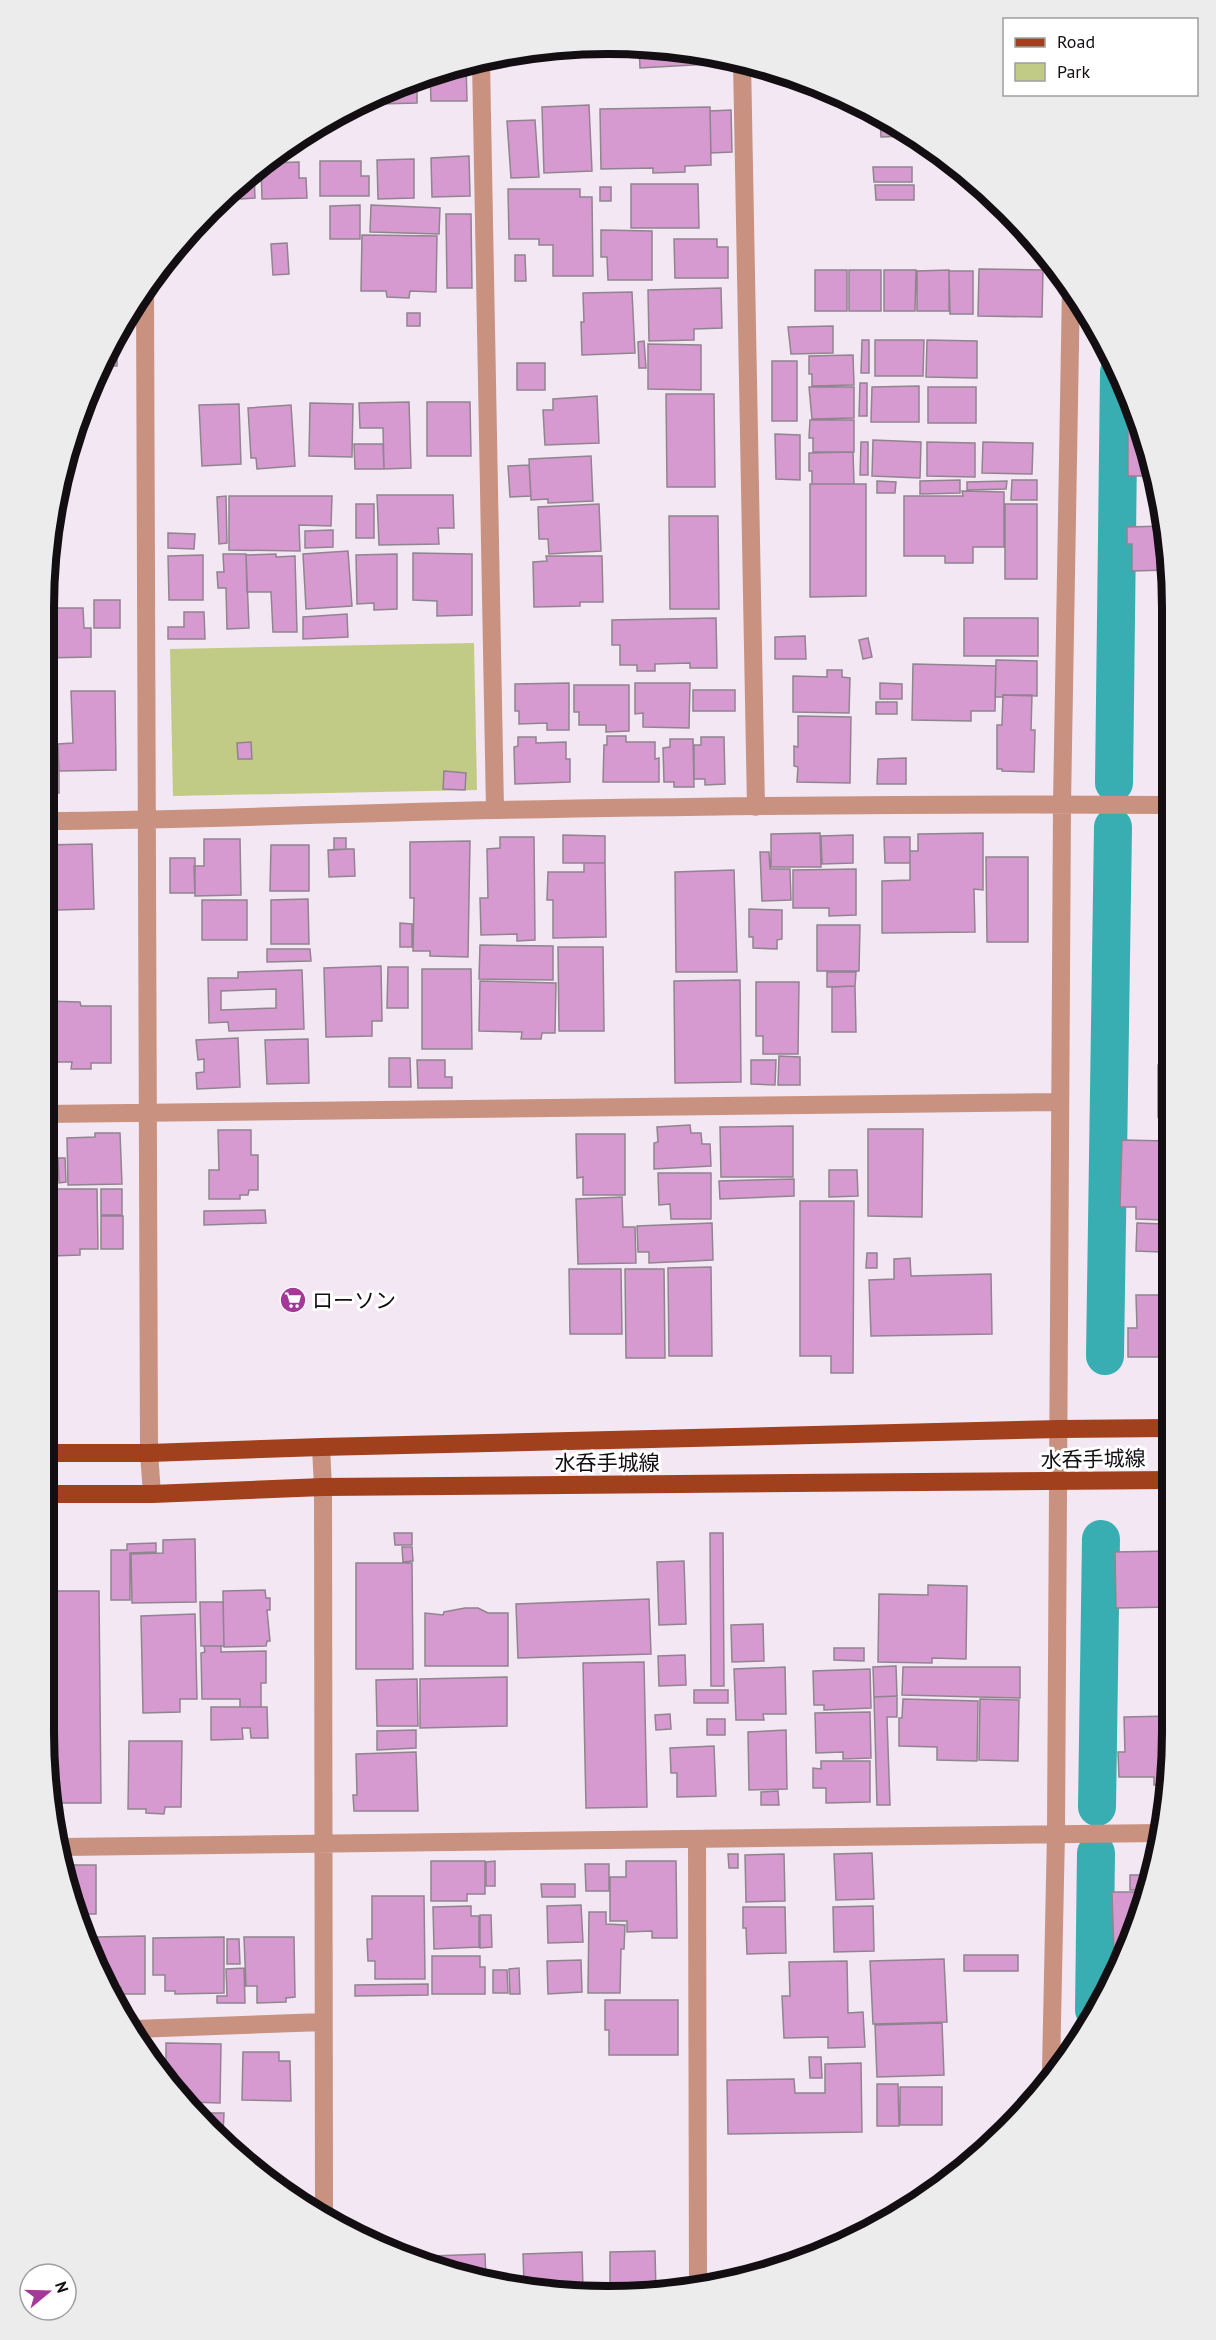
<svg xmlns="http://www.w3.org/2000/svg" width="1216" height="2340" font-family="'PT Sans','Noto Sans JP',sans-serif">
<style>
.green{fill:#c1cb85}
.lines{fill:none;stroke-linecap:round;stroke-linejoin:round}
.canal{stroke:#39aeb2;stroke-width:38}
.building{fill:#d79ad0;stroke:#90848e;stroke-width:1.5;fill-rule:evenodd}
.minor{stroke:#c9917f;stroke-width:18}
.major{stroke:#a1401d;stroke-width:18}
.labels{text-anchor:middle;dominant-baseline:central;stroke-width:6;stroke-linejoin:round;paint-order:stroke}
.poi-label{font-size:21px;fill:#120e12;stroke:#fff;text-anchor:start}
.street-label{font-size:21px;fill:#120e12;stroke:#fff}
.rim{fill:none;stroke:#120e12;stroke-width:8}
</style>
<rect width="100%" height="100%" fill="#f2e7f3"/>
<!-- green -->
<path class="green" d="M474 643 477 790 173 796 170 649Z"/>
<g class="lines">
<!-- canal -->
<path class="canal" d="M1114 783 1119 372
M1105 1356 1113 827
M1097 1807 1101 1539
M1094 2010 1096 1853"/>
</g>
<!-- building -->
<path class="building" d="M639 45 728 58V63L640 68Z
M620 46V55L539 57V48Z
M466 64 467 101H431L430 73Z
M417 78V103L380 104V95Z
M589 105 592 171 544 173 542 107Z
M710 107 711 165 685 166V172L653 173V168L601 169 600 109Z
M731 110 732 152 711 153 710 111Z
M880 117 909 136 881 137Z
M535 120 539 177 511 178 507 121Z
M469 156 470 196 432 197 431 158Z
M414 159V198L378 199 377 160Z
M320 161H361V176H369V196H320Z
M299 162V178H306L307 198 262 199 261 166 265 163Z
M873 167H912V182H874Z
M251 172H254L255 198 241 199V180Z
M631 184H698L699 228H631Z
M875 185H914V200H876Z
M600 187H611V201H600Z
M508 189H580V197H592L593 276H553V245H539V239H509Z
M360 205V239H330V206Z
M371 205 440 208 439 234 370 232Z
M446 214H471L472 288H447Z
M601 230 652 231V280H608L607 257H601Z
M362 235 437 236 436 292 410 291 409 298 387 297 386 291H361Z
M674 239H717V247H728V278H675Z
M287 243 289 274 273 275 271 244Z
M515 255H525L526 281H515Z
M979 269 1043 270 1042 317 978 316Z
M815 270H847V311H815Z
M849 270H881V311H849Z
M884 270H916L915 311H884Z
M949 270V311H917V271Z
M949 271H973V314H950Z
M721 288 722 328 694 329V340L649 341 648 290Z
M632 292 635 353 582 355 581 322H584L583 293Z
M407 313H420V326H407Z
M833 326V353L791 354 788 327Z
M117 333V366H99L102 358Z
M862 340H869V373H861Z
M875 340H924L923 376H875Z
M927 340 977 341V378L926 377Z
M644 341 646 368H639L638 342Z
M648 344 701 345V390L648 389Z
M853 355 854 385 812 386V374H809V356Z
M772 361H797V421H772Z
M517 363H545V390H517Z
M860 383H867V416H859Z
M919 386V422H871L872 387Z
M809 387H854V418L812 419Z
M928 387H976V423H928Z
M666 394H714L715 487H667Z
M597 396 599 443 545 445 543 410H553V399Z
M409 402 411 468 384 469 383 428H360L359 403Z
M427 402H470L471 456H427Z
M310 403 353 404 352 457 309 456Z
M239 404 241 464 202 466 199 405Z
M291 405 295 466 257 469 256 458H251L248 408Z
M810 420H854V452H813V438H809Z
M1128 424H1138L1152 476H1128Z
M775 434 800 435V480L776 479Z
M873 440 921 442 920 478 872 476Z
M861 442H868V475H860Z
M927 442 975 443V477L927 476Z
M983 442 1033 443 1032 474 982 473Z
M354 444H383L384 469H355Z
M853 452 854 484H812V471H809V453Z
M591 456 593 501 548 503V499L531 500 529 459Z
M529 465 531 496 510 497 508 466Z
M960 480V493L920 494V481Z
M1012 480H1037V500H1011Z
M877 481 896 482 895 493H877Z
M1007 481 1006 489 967 490V482Z
M810 484H866V596L810 597Z
M962 491 1004 492V547H973V563H945V556H904V496H963Z
M377 495H453L454 528H438L439 544 379 545Z
M226 496 227 543 219 544 217 497Z
M229 496H332L331 526 299 525 300 551 229 550Z
M356 504H374V538H356Z
M599 504 601 551 549 554 548 539H539L538 507Z
M1005 504H1037V579H1005Z
M669 516H718L719 609H670Z
M1165 526 1168 534V570L1132 571V544H1127V527Z
M333 530V547L305 548V531Z
M168 533 195 534 194 549 168 548Z
M348 551 352 606 306 609 303 554Z
M413 553 472 554V615L437 616V601L413 600Z
M223 554H246L249 628 227 629 226 588H218L217 572H224Z
M276 554V557L295 556 297 632H273L271 592H247L246 555Z
M397 554V609L374 610V603L357 604 356 555Z
M203 555V600H169L168 556Z
M546 556H602L603 602H580V606L534 607 533 562 547 561Z
M94 600H120V628H94Z
M45 608H83L84 628H91V657L45 658Z
M184 612H204L205 639H168V627H184Z
M347 614 348 637 303 639V617Z
M716 618 717 668H690V663L655 664V671H637V665H620V645H612V620Z
M964 618H1038V656H964Z
M805 636 806 659H775V637Z
M868 638 872 657 863 659 859 640Z
M996 660 1037 661V696L1003 695V697H995Z
M913 664 996 666 995 711H971V721L912 720Z
M827 670H842V677L850 678 849 713 793 712V676L827 677Z
M569 683V730H547V723L519 724V711H515V684Z
M635 683H690L689 728 643 727V713L635 714Z
M880 683 902 684V699H880Z
M574 685H629V731L606 732V725H579V712H574Z
M693 690H735V711H693Z
M71 691H115L116 770 59 771 58 744 73 743Z
M1003 695H1032L1031 730H1035L1034 772 1002 771V769H997V725H1002Z
M876 702H897V714H876Z
M798 716 851 717 850 783 797 782 798 767 794 766V746L798 747Z
M607 736H626V742H655V759L659 758V782H603L604 745H607Z
M518 737H536V743L566 742V759H570V782L515 784 514 747 518 746Z
M701 737H724L725 784 705 785V779H694V745H701Z
M670 739H693L694 787H674V782H664L663 748 670 747Z
M251 742 252 759H238L237 743Z
M906 758V784H877L878 759Z
M44 767H59V793H44Z
M444 771 466 773 465 790 443 789Z
M820 833 821 867H771V834Z
M983 833V890L974 889 975 932 882 933V881L910 880V851H918V834Z
M563 835 605 836V863H563Z
M853 835V863L822 864 821 836Z
M500 837H534L535 940 517 941V934L481 935 480 898H488L487 849 500 848Z
M884 837H910V863H885Z
M334 838H346V849L334 850Z
M204 839H240L241 895 195 896 194 866H204Z
M470 841 468 957 430 956V951H413L414 898H410V842Z
M92 844 94 909 56 910 55 895 44 896V845Z
M271 845H309V891H270Z
M346 849H354L355 876 329 877 328 850Z
M760 852H769L770 869H790L791 900 762 901Z
M986 857H1028V942H987Z
M170 858H195V893H170Z
M584 863H605L606 937 553 938V900H547L548 872H584Z
M856 869V915L829 916V908H793V870Z
M734 870 737 972H676L675 872Z
M308 899 309 944H271V900Z
M202 900H247V940H202Z
M749 909 782 910V939L777 940V949L753 948V937H749Z
M400 923 412 924V947H400Z
M817 925H860L859 971H817Z
M480 945 553 946V980L479 979Z
M558 947H603L604 1031H559Z
M267 949H310L311 961 267 962Z
M381 966 382 1021H372V1036L326 1037 324 968Z
M388 967H408V1008H387Z
M422 969H471L472 1049H422Z
M302 970 304 1029 229 1031 228 1022 209 1023 208 978H238V972ZM276 989V1008L221 1010V991Z
M827 972H856L855 986 827 987Z
M740 980 741 1082 675 1083 674 981Z
M480 981 556 983 555 1033H542L541 1039H521L522 1032 479 1031Z
M756 982H799L798 1054H763V1036H756Z
M855 986 856 1032H832V987Z
M44 1001 80 1002 81 1006H111V1063H91V1069H71L72 1062H44Z
M238 1038 240 1087 197 1089 196 1073 204 1072V1059L198 1060 196 1040Z
M308 1039 309 1083 267 1084 265 1040Z
M779 1056 800 1057V1085H778Z
M389 1058H410L411 1087H389Z
M417 1060H445V1077H452V1088H418Z
M751 1060H776L775 1085 751 1084Z
M1158 1065H1169V1117H1158Z
M690 1125 691 1133H701L702 1144H710L711 1166 654 1169V1143L658 1142 657 1127Z
M793 1126V1177H721L720 1127Z
M868 1129H923L922 1217 868 1216Z
M218 1130H251V1155H258V1190H249L248 1195H240V1199H209V1170H219Z
M95 1133H120L122 1184 68 1185 67 1138 95 1137Z
M576 1134H625V1195H583V1177L577 1178Z
M1122 1140 1167 1141 1165 1220 1136 1219V1207H1120Z
M58 1158H65L66 1182 59 1183Z
M829 1170H857L858 1196 829 1197Z
M658 1173H711V1219H671L670 1204 659 1205Z
M55 1174 56 1187 47 1188V1175Z
M794 1179V1196L720 1199 719 1181Z
M52 1189H97L98 1249H80V1255L52 1256Z
M101 1189H122V1215H101Z
M622 1197 623 1227H635L636 1263 578 1264 576 1199Z
M800 1201H854L853 1373H831V1356H800Z
M265 1210 266 1223 204 1225V1211Z
M101 1216H123V1249H101Z
M712 1223 713 1260 649 1263V1252H638L637 1226Z
M1137 1223 1162 1224 1161 1252 1136 1251Z
M867 1253H877V1268H866Z
M910 1258 911 1276 991 1274 992 1334 871 1336 869 1280 894 1279V1259Z
M711 1267 712 1356H669L668 1268Z
M569 1269H621L622 1334H570Z
M625 1269H664L665 1358H626Z
M1136 1295H1170V1357H1128V1328H1137Z
M394 1533H412V1545H395Z
M710 1533H723L724 1686H711Z
M195 1539 196 1602 132 1603 131 1554 163 1553V1540Z
M156 1543V1552L130 1553V1600H111V1550H127V1544Z
M402 1547H412L413 1561 403 1562Z
M1171 1551V1607L1116 1608 1115 1552Z
M684 1561 686 1624 659 1625 657 1562Z
M356 1563H412L413 1669H356Z
M928 1585 967 1586 966 1659 932 1658V1663L878 1662 879 1594 928 1595Z
M265 1590 266 1598H270V1610H267L270 1641H267L266 1646 224 1647 223 1591Z
M44 1591H99L101 1803H55L44 1732Z
M649 1599 651 1654 518 1658 516 1604Z
M200 1602H223L224 1646H201Z
M465 1608H478L488 1613H508V1666H425V1613L443 1615 444 1612Z
M195 1614 197 1699H180V1712L143 1713 141 1616Z
M763 1624 764 1661 732 1662 731 1625Z
M204 1646H221V1652L266 1651V1683H261V1707H240V1699H202L201 1653 205 1652Z
M834 1648H864V1661L834 1660Z
M685 1655 686 1685 659 1686 658 1656Z
M644 1662 647 1807 586 1808 583 1663Z
M896 1666 897 1696 874 1697 873 1667Z
M785 1667 786 1714H763L764 1720H736L734 1669Z
M903 1667H1020V1698L902 1695Z
M870 1669 871 1708 824 1710V1705H814L813 1671Z
M507 1677V1726L420 1728V1679Z
M417 1679 418 1726H377L376 1680Z
M694 1690H728V1703H694Z
M897 1696V1717H887L890 1805H877L874 1697Z
M903 1699 978 1701 977 1761 937 1760V1747L899 1746V1718H902Z
M980 1699 1019 1700 1018 1761 979 1760Z
M211 1707H267L268 1738H251L250 1728H242L243 1739 211 1740Z
M870 1712 871 1758 843 1759V1752L816 1753 815 1713Z
M670 1714 671 1729 656 1730 655 1715Z
M1171 1716V1769L1169 1785H1154V1777H1119L1118 1752H1125L1124 1717Z
M707 1719H725V1735H707Z
M416 1730V1748L377 1750V1731Z
M786 1730 787 1789 749 1790 748 1732Z
M129 1741H182L181 1807H165L164 1814 146 1813V1809H128Z
M714 1746 716 1796 677 1797V1773H671L670 1748Z
M416 1752 418 1811H354L353 1795H357L356 1754Z
M821 1761H870V1802L826 1803V1788H813V1768L821 1769Z
M778 1791 779 1805H761V1792Z
M872 1853 874 1899 836 1900 834 1854Z
M728 1854H738V1868H729Z
M784 1854 785 1901 746 1902 745 1855Z
M431 1861H485V1894H467V1901H431Z
M495 1861V1886H486V1862Z
M626 1861H676L677 1938H652V1931L627 1932V1921H610V1877H626Z
M585 1864H609V1891H586Z
M66 1865H96V1914H84V1919H76L74 1914Z
M1130 1875H1154L1149 1890H1130Z
M541 1884H575V1897H542Z
M1112 1892H1148L1125 1954H1114Z
M372 1896H424L425 1979H375V1961H368L367 1939H372Z
M581 1905 583 1942 548 1943 547 1906Z
M471 1906V1916H479V1947L434 1949 433 1907Z
M873 1906 874 1951 834 1952 833 1907Z
M743 1907H785L786 1953 747 1954 746 1928H743Z
M589 1912H606V1924L625 1925 624 1949H621L620 1993H588Z
M480 1915H491L492 1947 480 1948Z
M145 1936V1994H121V1987H113L96 1956V1937Z
M224 1937V1993L175 1994V1991H165V1975H153V1938Z
M244 1937H294L295 1997 286 1998V2002L257 2003V1986H246Z
M227 1939H239L240 1964H227Z
M964 1955H1018V1971H964Z
M432 1956H480V1967H485V1994H432Z
M944 1959 947 2022 873 2024 870 1961Z
M581 1960 582 1992 548 1994 547 1961Z
M847 1961 848 2013 863 2012 865 2047 828 2048V2037L784 2038 782 1996H790L789 1962Z
M244 1968 245 2003H217V1996H227L226 1969Z
M519 1968 520 1994H510L509 1969Z
M493 1970H507L508 1993H493Z
M428 1984V1995L355 1996V1985Z
M605 2000H678V2055H609V2030H605Z
M942 2023 944 2075 877 2077 875 2025Z
M166 2043 221 2044 220 2103 189 2102 160 2076 159 2062 166 2063Z
M243 2052H279V2061H290L291 2101 242 2100Z
M809 2057H821L822 2078H810Z
M861 2063 862 2132 728 2134 727 2080 794 2079 795 2093H825V2064Z
M877 2084H898L899 2126H877Z
M900 2087H942V2125H900Z
M200 2113H224L223 2134H228V2139Z
M655 2251 656 2294 645 2295 610 2292V2252Z
M582 2252 583 2289 524 2283 523 2254Z
M485 2254 486 2280 462 2277 432 2264V2256Z"/>
<g class="lines">
<!-- minor -->
<path class="minor" d="M481 61 495 810
M742 61 756 807
M145 289 149 1453 152 1494
M44 821C195 820 346 813 496 810 720 806 944 803 1168 805
M44 1114 1060 1102
M321 1447 323 1487 324 2215
M697 1840 698 2286
M63 1847 1161 1833
M135 2029 323 2022
M1051 2070 1056 1833 1062 804 1071 287"/>
<!-- major -->
<path class="major" d="M44 1453H149L321 1447 1060 1429 1170 1428
M44 1494H152L323 1487 1170 1480"/>
</g>
<!-- icons -->
<defs>
<g id="supermarket-disc" transform="scale(1.35)"><circle r="9.5" fill="#a5399a" stroke="#fff"/><path d="M-6-5.5h2.5l.6 2H6L4.5 2H-2.5L-4.4-4H-6ZM-1.5 3.2a1.3 1.3 0 1 0 .1 0ZM3 3.2a1.3 1.3 0 1 0 .1 0Z" fill="#fff"/></g>
</defs>
<g fill-rule="evenodd">
<use href="#supermarket-disc" x="293" y="1300"/>
</g>
<g class="labels">
<!-- poi labels -->
<g class="poi-label">
<text x="312" y="1300">ローソン</text>
</g>
<!-- street labels -->
<g class="street-label">
<text transform="translate(1093 1459) rotate(-1)">水呑手城線</text>
<text x="607" y="1462">水呑手城線</text>
</g>
</g>
<!-- crop -->
<path d="M0 0H1216V2340H0ZM608 54H608A554 554 0 0 1 1162 608V1732A554 554 0 0 1 608 2286H608A554 554 0 0 1 54 1732V608A554 554 0 0 1 608 54Z" fill="#ececec" fill-rule="evenodd"/>
<path class="rim" d="M608 54H608A554 554 0 0 1 1162 608V1732A554 554 0 0 1 608 2286H608A554 554 0 0 1 54 1732V608A554 554 0 0 1 608 54Z"/>
<!-- legend -->
<rect x="1003" y="18" width="195" height="78" fill="#ffffff" stroke="#a09fa0" stroke-width="1.5"/>
<rect x="1015" y="38" width="30" height="9" fill="#a1401d" stroke="#a09fa0" stroke-width="1.5"/>
<text x="1057" y="48" font-size="18" fill="#120e12">Road</text>
<rect x="1015" y="63" width="30" height="18" fill="#c1cb85" stroke="#a09fa0" stroke-width="1.5"/>
<text x="1057" y="78" font-size="18" fill="#120e12">Park</text>
<!-- north arrow -->
<g transform="translate(48 2292) rotate(71)"><circle r="28" fill="#ffffff" stroke="#a09fa0" stroke-width="1.5"/>
<path d="M0-4.5L10 22L0 15L-10 22Z" fill="#a5399a"/>
<text y="-9" font-size="16" font-weight="bold" text-anchor="middle" fill="#120e12">N</text>
</g>
</svg>
